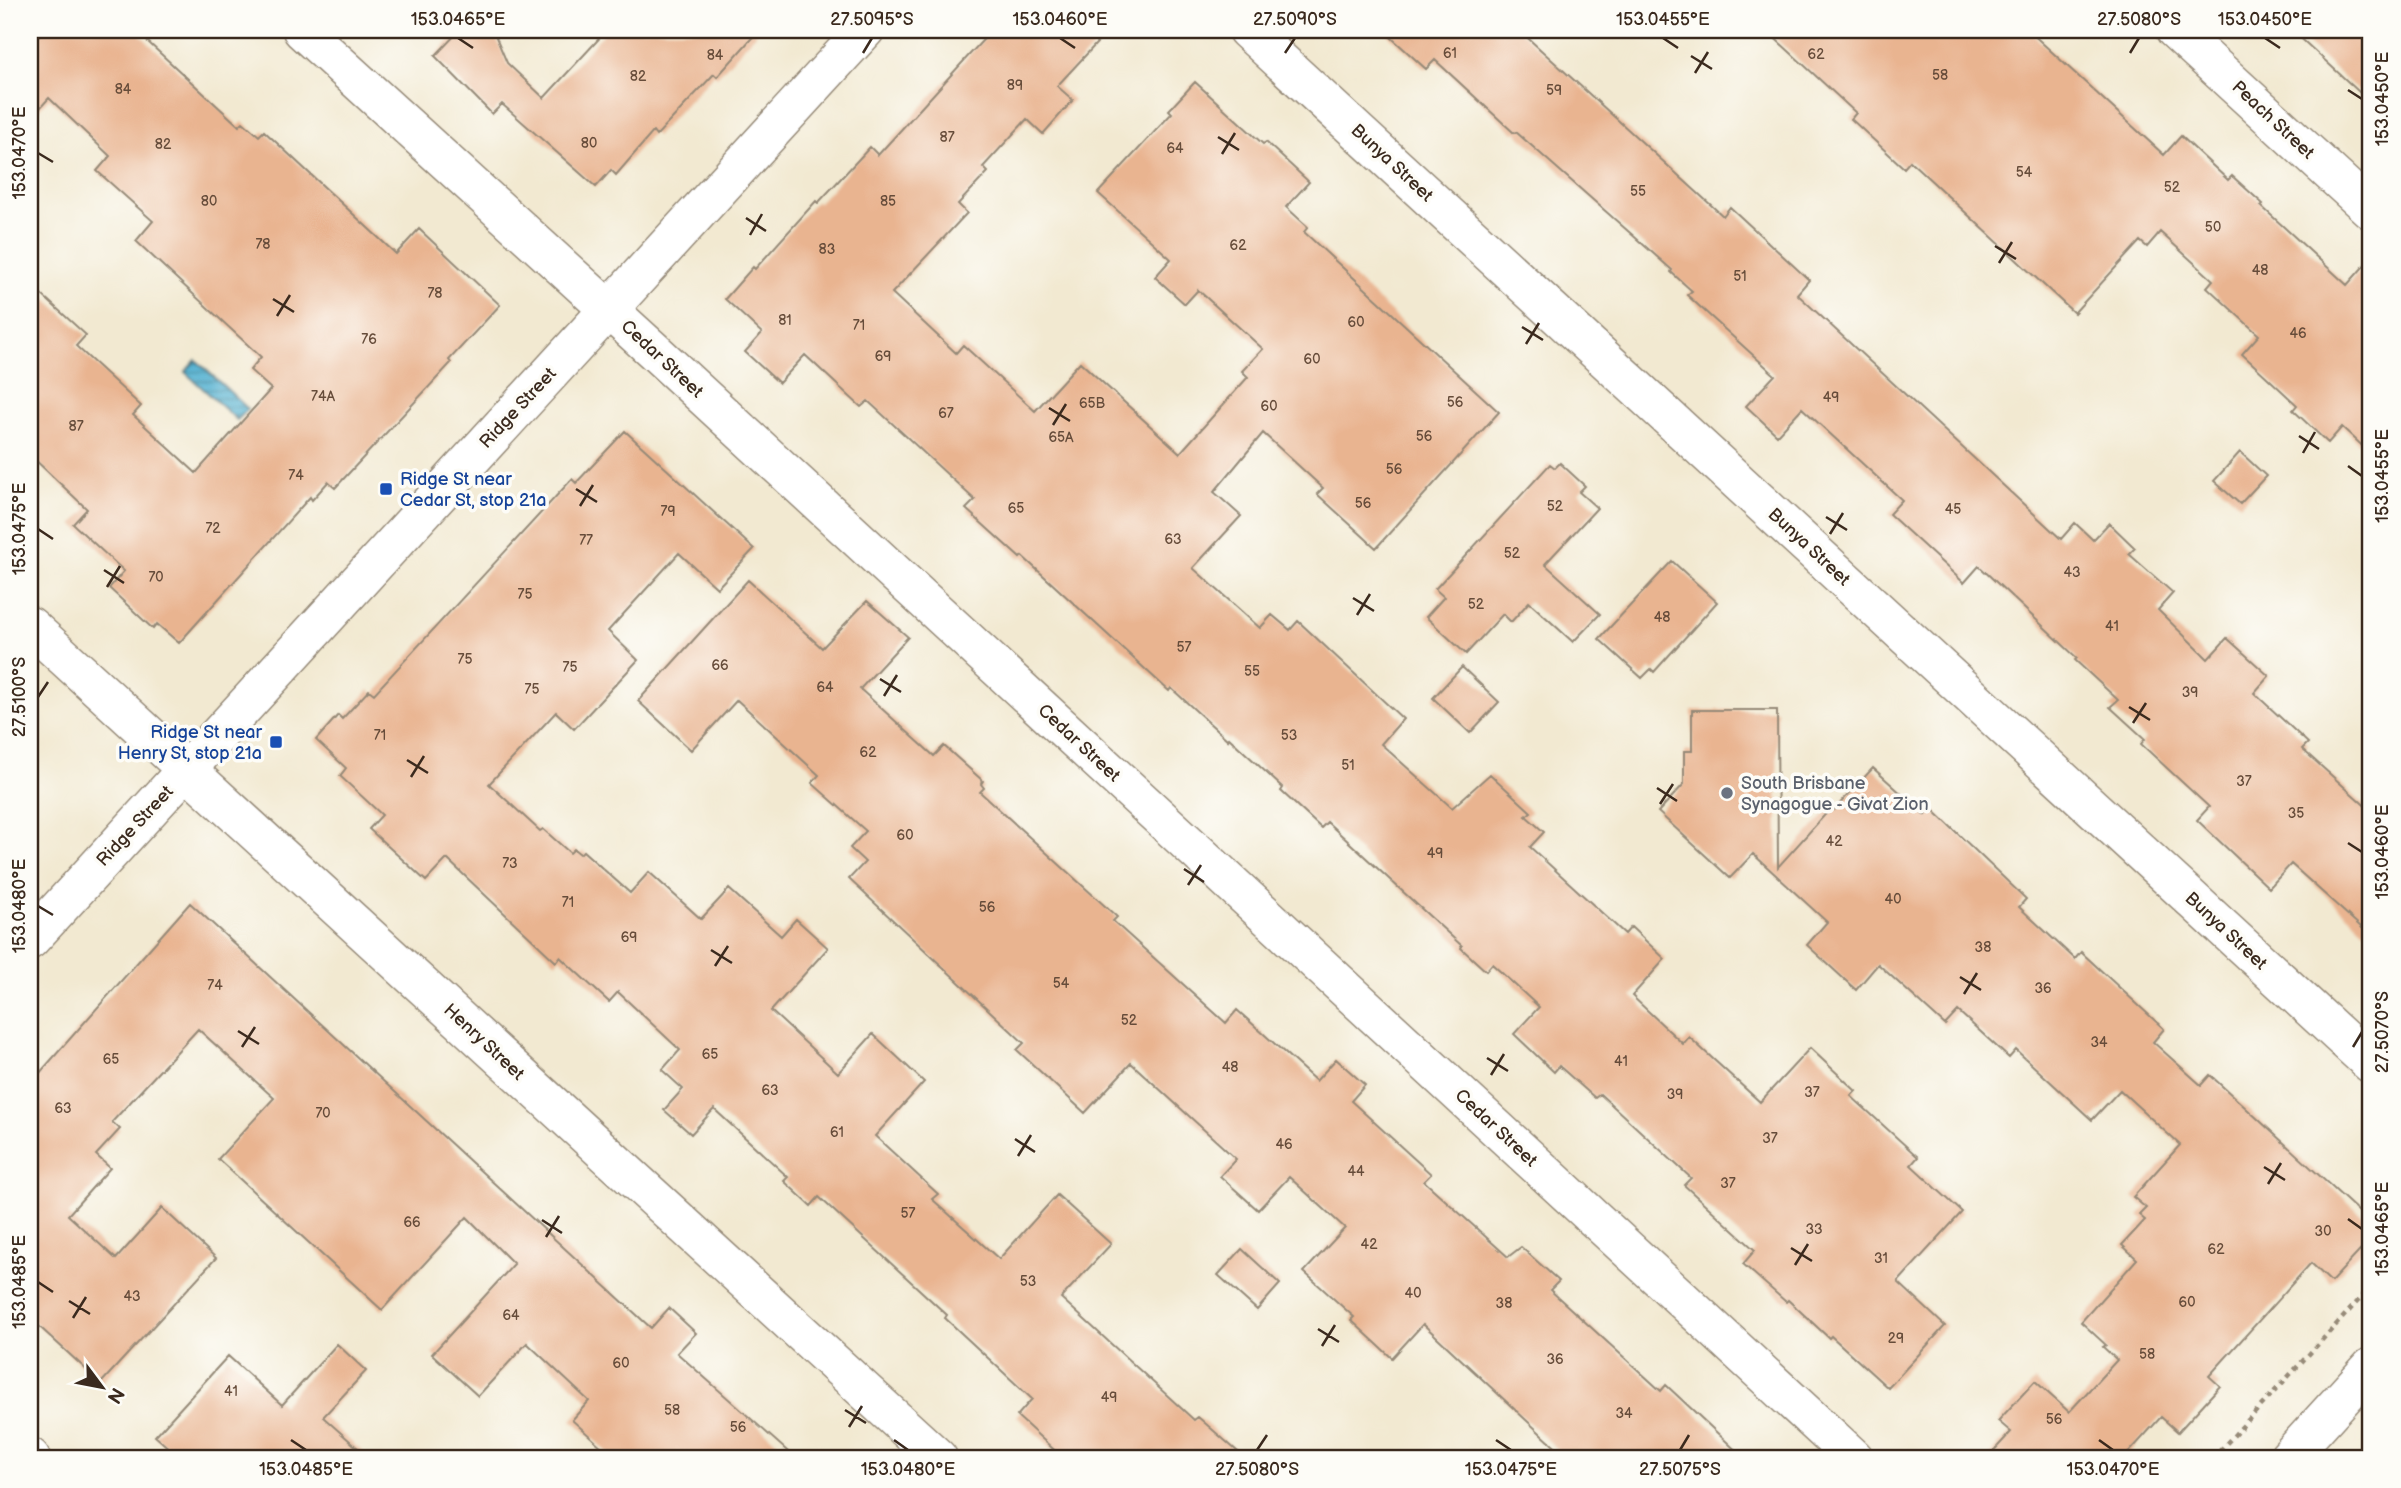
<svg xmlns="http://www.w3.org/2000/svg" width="2401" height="1488" font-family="'Balsamiq Sans',sans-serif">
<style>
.water{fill:url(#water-rules);stroke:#466e78;stroke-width:2}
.building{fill:#e9b490}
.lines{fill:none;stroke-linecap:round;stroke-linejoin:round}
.minor-casing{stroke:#968a78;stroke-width:41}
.tertiary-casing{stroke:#968a78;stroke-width:41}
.path{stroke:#968a78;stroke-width:4.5;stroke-dasharray:5 5;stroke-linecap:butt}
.minor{stroke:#fff;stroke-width:38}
.tertiary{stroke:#fff;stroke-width:38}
.ticks{fill:none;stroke:#3b2a1e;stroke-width:2.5}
.transit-dot{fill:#1a4fb4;stroke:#fdfcf7;stroke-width:2.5}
.worship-dot{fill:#6b7280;stroke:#fdfcf7;stroke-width:2.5}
.labels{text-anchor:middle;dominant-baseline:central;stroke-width:7;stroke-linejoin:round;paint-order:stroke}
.number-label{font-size:14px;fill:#664c3a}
.street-label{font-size:18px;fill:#3b2a1e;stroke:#fdfcf7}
.transit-label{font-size:18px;fill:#164399;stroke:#fdfcf7;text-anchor:start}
.worship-label{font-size:18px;fill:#5b616d;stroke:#fdfcf7;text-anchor:start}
.neatline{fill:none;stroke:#3b2a1e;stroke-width:2.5}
.ticks-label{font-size:18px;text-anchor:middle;fill:#3b2a1e}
</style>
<defs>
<pattern id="water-rules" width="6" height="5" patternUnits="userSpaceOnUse" patternTransform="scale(1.75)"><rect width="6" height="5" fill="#52b1d1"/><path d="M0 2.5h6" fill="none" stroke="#4590a9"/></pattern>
</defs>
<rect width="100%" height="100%" fill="#fdfcf7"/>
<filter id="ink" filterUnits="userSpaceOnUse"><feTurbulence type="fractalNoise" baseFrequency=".0143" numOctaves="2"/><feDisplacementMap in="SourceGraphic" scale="14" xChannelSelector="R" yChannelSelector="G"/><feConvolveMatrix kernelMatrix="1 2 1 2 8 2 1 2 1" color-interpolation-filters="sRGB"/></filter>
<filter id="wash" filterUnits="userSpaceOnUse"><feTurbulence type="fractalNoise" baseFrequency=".00686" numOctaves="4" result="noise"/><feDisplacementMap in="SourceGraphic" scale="28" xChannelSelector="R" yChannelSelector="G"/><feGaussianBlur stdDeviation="1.57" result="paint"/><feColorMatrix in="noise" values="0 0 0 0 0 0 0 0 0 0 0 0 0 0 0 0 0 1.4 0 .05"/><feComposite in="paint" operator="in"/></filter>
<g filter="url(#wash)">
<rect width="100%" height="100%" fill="#f2e9d1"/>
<!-- water -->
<path class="water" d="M196 360 248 409 237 420 185 372Z"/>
<g id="blocks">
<!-- building -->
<path class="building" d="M44 30H135L239 126 243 122 259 136 264 131 396 254 419 229 500 305 449 360 451 363 335 488 328 482 312 500 310 497 179 643 157 624 153 629 109 588 124 571 73 524 87 509 30 455V284L86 335 76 346 141 406 133 415 196 473 271 389 250 370 261 357 136 241 153 221 97 171 110 156 49 98 30 119V45Z
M460 30H493L507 63 544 98 607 30H759L717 77 714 74 656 136 653 132 616 175 611 170 596 187 502 104 492 114 435 56Z
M992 30H1109L1057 86 1073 100 1043 134 1027 119 983 167 988 172 958 204 967 213 892 293 956 353 963 345 1035 411 1080 362 1180 453 1248 377 1242 371 1263 349 1198 290 1185 304 1155 277 1171 259 1098 193 1172 113 1169 110 1195 82 1263 144 1266 142 1309 182 1286 207 1308 227 1304 232 1499 412 1376 548 1317 494 1323 488 1263 433 1214 492 1241 516 1193 568 1260 628 1272 615 1290 630 1298 621 1403 719 1381 744 1452 808 1490 774 1531 812 1526 816 1544 832 1530 847 1625 934 1631 927 1665 959 1632 996 1683 1044 1689 1037 1760 1102 1810 1048 1856 1091 1851 1096 1918 1157 1911 1165 1962 1212 1898 1282 1945 1326 1888 1388 1831 1336 1829 1338 1788 1300 1786 1302 1743 1264 1755 1250 1684 1185 1691 1178 1600 1094 1595 1098 1559 1066 1554 1072 1514 1034 1539 1007 1492 964 1486 971 1461 948 1462 946 1327 822 1321 828 1281 791 1283 788 1229 738 1228 740 1171 688 1169 691 1022 556 1020 558 966 509 975 500 868 401 861 407 805 355 779 383 745 352 762 333 725 299 753 267 755 269 816 201 818 203 870 147 878 155Z
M1383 30H1519L1723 216 1730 207 1809 280 1797 294 2061 539 2075 523 2093 540 2109 523 2135 548 2129 554 2173 593 2158 610 2208 659 2227 638 2269 676 2254 693 2308 743 2302 749 2371 811V936L2291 864 2269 888 2197 820 2209 807 2141 744 2145 739 2110 707 2118 700 2075 660 2077 658 1979 566 1964 583 1889 514 1902 500 1802 408 1777 435 1746 406 1775 375 1687 295 1692 291 1671 272 1672 270 1516 132 1514 133 1435 60 1426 69Z
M1766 30H2028L2164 155 2181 136 2228 180 2232 176 2263 204 2261 206 2347 285 2371 258V454L2342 427 2328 443 2293 410 2297 405 2242 354 2259 335 2207 287 2213 280 2160 232 2147 247 2140 241 2074 313 1910 161 1904 168 1851 119 1856 113Z
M2292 30H2371V103Z
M625 431 754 549 717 588 679 553 608 631 638 660 574 729 556 712 489 784 540 831 543 829 570 853 574 849 580 854 583 851 630 893 649 872 701 919 729 889 781 936 796 919 828 948 771 1011 838 1073 873 1034 924 1082 875 1136 938 1194 932 1199 999 1259 1057 1195 1111 1244 1061 1298 1194 1420 1198 1417 1245 1458H1063L1017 1416 1032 1399 945 1318 947 1315 819 1197 811 1206 784 1181 788 1177 714 1109 691 1134 664 1110 683 1089 662 1070 680 1050 618 992 609 1002 560 957 556 962 447 859 426 881 369 829 382 815 340 776 346 768 316 740 338 715 342 719 369 690 374 694 572 479 576 483Z
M2240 452 2266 476 2240 504 2214 481Z
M1560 463 1585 486 1579 492 1597 508 1545 564 1600 614 1573 642 1529 602 1511 622 1503 614 1466 654 1426 617 1444 597 1435 589 1550 464 1555 468Z
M1672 561 1717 602 1654 672 1651 669 1642 678 1599 639Z
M748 580 822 648 867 601 908 637 860 689 934 756 944 746 983 781 981 784 984 788 980 792 1117 917 1113 921 1226 1023 1237 1010 1316 1081 1336 1059 1365 1085 1351 1101 1431 1174 1424 1181 1508 1257 1521 1247 1559 1281 1550 1290 1661 1391 1666 1385 1744 1458H1567L1423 1324 1392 1358 1351 1320 1354 1317 1304 1272 1345 1228 1289 1177 1258 1210 1220 1176 1236 1159 1131 1063 1085 1113 1017 1050 1024 1043 849 879 865 862 850 848 866 831 812 783 819 775 737 700 691 750 638 701Z
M1462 667 1499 702 1470 733 1433 698Z
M1692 710H1777L1778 867 1831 808 1834 810 1873 768 1925 815 1931 808 2026 899 2019 907 2075 959 2081 952 2164 1029 2153 1042 2201 1085 2210 1075 2371 1223V1239L2331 1282 2311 1263 2209 1376 2220 1386 2178 1432 2161 1417 2124 1458H1987L2011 1432 1998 1421 2035 1381 2069 1412 2117 1360 2103 1347 2106 1345 2081 1322 2137 1259 2122 1245 2145 1220 2139 1215 2146 1208 2133 1197 2180 1145 2120 1090 2092 1120 2016 1050 2009 1058 1958 1011 1945 1025 1878 964 1856 990 1807 945 1827 922 1753 854 1730 878 1658 812 1684 784V751H1692Z
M190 903 651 1328 669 1308 696 1333 677 1353 795 1458H614L572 1420 589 1401 527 1343 478 1396 432 1354 514 1264 467 1217 382 1310 218 1159 274 1098 198 1029 112 1122 120 1129 96 1155 110 1168 68 1215 116 1259 162 1208 216 1258 101 1383 30 1318V1084Z
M1242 1249 1280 1284 1257 1310 1218 1275Z
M337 1344 366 1371 323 1417 369 1458H180L155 1436 228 1356 282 1405Z"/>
</g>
</g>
<g filter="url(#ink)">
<use href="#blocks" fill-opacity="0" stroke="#968a78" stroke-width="2"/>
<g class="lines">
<!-- minor casing -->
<g class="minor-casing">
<path id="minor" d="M302 30 653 350 1854 1458
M1247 30 2371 1064
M2175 30 2371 210
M30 626 938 1458
M30 1457 31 1458
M2288 1458 2371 1367"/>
</g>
<!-- tertiary casing -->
<g class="tertiary-casing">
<path id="tertiary" d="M30 940 865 30"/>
</g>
<!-- path -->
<path class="path" d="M2213 1458 2371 1287"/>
<!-- minor -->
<use href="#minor" class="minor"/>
<!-- tertiary -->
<use href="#tertiary" class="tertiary"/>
</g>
</g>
<!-- ticks -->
<path class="ticks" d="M458 38 473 48M1060 38 1075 48M1663 38 1678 48M2265 38 2280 48M863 53 872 38M1285 53 1295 38M2130 53 2139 38M1691 56 1712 69M1695 73 1708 52M2348 90 2362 99M1218 137 1239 150M38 153 53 162M1222 154 1235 133M746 218 766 231M750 235 762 214M1995 246 2016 259M1999 263 2012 242M273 299 294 312M277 316 290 295M1522 327 1543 340M1526 344 1539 323M1049 408 1070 421M1053 425 1066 404M2299 436 2319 449M2303 453 2315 432M2348 466 2362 476M576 489 597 502M580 506 593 485M1826 517 1847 530M38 529 53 539M1830 534 1843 513M104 570 124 583M107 587 120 566M1353 598 1374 611M1357 615 1370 594M880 679 901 692M884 696 897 675M38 697 48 682M2129 707 2150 720M2133 723 2146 703M407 760 428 773M411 777 424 756M1657 788 1677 801M1660 804 1673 784M2348 843 2362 852M1184 869 1204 882M1188 885 1201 865M38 906 53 915M711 950 732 963M715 966 728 946M1960 977 1981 990M1964 994 1977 973M238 1031 259 1044M242 1047 255 1027M2353 1047 2362 1032M1487 1058 1508 1071M1491 1075 1504 1054M1015 1139 1035 1152M1018 1156 1031 1135M2264 1167 2285 1180M2268 1184 2281 1163M2348 1219 2362 1229M542 1220 562 1233M546 1237 559 1216M1791 1248 1812 1261M1795 1265 1808 1244M38 1282 53 1292M69 1301 90 1314M73 1318 86 1297M1318 1329 1339 1342M1322 1346 1335 1325M845 1410 866 1423M849 1427 862 1406M291 1440 306 1450M894 1440 908 1450M1496 1440 1511 1450M2099 1440 2113 1450M1257 1450 1267 1435M1680 1450 1689 1435"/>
<!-- markers -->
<g class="transit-dot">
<rect x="379" y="482" width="14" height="14" rx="3.5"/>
<rect x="269" y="735" width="14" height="14" rx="3.5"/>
</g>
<circle class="worship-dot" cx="1727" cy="793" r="7"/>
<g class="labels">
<!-- number labels -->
<g class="number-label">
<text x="1450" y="53">61</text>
<text x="1816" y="54">62</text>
<text x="715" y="55">84</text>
<text x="1940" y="75">58</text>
<text x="638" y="76">82</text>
<text x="1015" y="85">89</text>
<text x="123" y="89">84</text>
<text x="1554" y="90">59</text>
<text x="947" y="137">87</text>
<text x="589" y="143">80</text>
<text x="163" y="144">82</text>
<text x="1175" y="148">64</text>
<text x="2024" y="172">54</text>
<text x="2172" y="187">52</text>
<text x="1638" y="191">55</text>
<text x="209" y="201">80</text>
<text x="888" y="201">85</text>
<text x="2213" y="227">50</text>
<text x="263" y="244">78</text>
<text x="1238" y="245">62</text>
<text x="827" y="249">83</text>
<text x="2260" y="270">48</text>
<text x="1740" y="276">51</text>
<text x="435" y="293">78</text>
<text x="785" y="320">81</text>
<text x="1356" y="322">60</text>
<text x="859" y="325">71</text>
<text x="2298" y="333">46</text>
<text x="369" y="339">76</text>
<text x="883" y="356">69</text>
<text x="1312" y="359">60</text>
<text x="323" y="396">74A</text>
<text x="1831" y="397">49</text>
<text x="1455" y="402">56</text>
<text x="1092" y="403">65B</text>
<text x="1269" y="406">60</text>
<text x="946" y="413">67</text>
<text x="76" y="426">87</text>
<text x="1424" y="436">56</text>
<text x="1061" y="437">65A</text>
<text x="1394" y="469">56</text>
<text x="296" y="475">74</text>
<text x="1363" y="503">56</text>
<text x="1555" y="506">52</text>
<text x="1016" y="508">65</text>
<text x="1953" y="509">45</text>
<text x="668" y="511">79</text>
<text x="213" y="528">72</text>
<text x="1173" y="539">63</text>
<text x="586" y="540">77</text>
<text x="1512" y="553">52</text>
<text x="2072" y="572">43</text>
<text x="156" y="577">70</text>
<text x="525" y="594">75</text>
<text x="1476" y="604">52</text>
<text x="1662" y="617">48</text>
<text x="2112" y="626">41</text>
<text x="1184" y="647">57</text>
<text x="465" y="659">75</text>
<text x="720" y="665">66</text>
<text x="570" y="667">75</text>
<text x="1252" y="671">55</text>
<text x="825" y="687">64</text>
<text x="532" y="689">75</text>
<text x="2190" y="692">39</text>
<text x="380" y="735">71</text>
<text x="1289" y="735">53</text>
<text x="868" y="752">62</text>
<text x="1348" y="765">51</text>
<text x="2244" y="781">37</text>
<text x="2296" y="813">35</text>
<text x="905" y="835">60</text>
<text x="1834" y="841">42</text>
<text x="1435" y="853">49</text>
<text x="510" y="863">73</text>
<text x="1893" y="899">40</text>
<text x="568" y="902">71</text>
<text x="987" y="907">56</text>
<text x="629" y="937">69</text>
<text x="1983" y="947">38</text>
<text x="1061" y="983">54</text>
<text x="215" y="985">74</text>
<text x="2043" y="988">36</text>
<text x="1129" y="1020">52</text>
<text x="2099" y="1042">34</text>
<text x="710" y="1054">65</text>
<text x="111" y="1059">65</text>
<text x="1621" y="1061">41</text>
<text x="1230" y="1067">48</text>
<text x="770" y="1090">63</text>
<text x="1812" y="1092">37</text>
<text x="1675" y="1094">39</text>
<text x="63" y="1108">63</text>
<text x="323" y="1113">70</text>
<text x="837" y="1132">61</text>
<text x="1770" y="1138">37</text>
<text x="1284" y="1144">46</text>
<text x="1356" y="1171">44</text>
<text x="1728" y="1183">37</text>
<text x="908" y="1213">57</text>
<text x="412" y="1222">66</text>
<text x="1814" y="1229">33</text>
<text x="2323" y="1231">30</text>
<text x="1369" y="1244">42</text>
<text x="2216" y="1249">62</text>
<text x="1881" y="1258">31</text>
<text x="1028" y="1281">53</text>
<text x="1413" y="1293">40</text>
<text x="132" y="1296">43</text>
<text x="2187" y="1302">60</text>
<text x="1504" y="1303">38</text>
<text x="511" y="1315">64</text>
<text x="1896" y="1338">29</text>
<text x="2147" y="1354">58</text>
<text x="1555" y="1359">36</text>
<text x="621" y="1363">60</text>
<text x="231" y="1391">41</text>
<text x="1109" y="1397">49</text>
<text x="672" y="1410">58</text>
<text x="1624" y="1413">34</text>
<text x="2054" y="1419">56</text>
<text x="738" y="1427">56</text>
</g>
<!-- street labels -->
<g class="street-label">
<text transform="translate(2273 120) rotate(43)">Peach Street</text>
<text transform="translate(1392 163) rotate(43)">Bunya Street</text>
<text transform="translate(662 359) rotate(43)">Cedar Street</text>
<text transform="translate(518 408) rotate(-47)">Ridge Street</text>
<text transform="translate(1809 547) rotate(43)">Bunya Street</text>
<text transform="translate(1079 743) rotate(43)">Cedar Street</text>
<text transform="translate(135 826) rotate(-47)">Ridge Street</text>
<text transform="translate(2226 931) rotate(43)">Bunya Street</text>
<text transform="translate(484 1042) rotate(43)">Henry Street</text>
<text transform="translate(1496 1128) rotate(43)">Cedar Street</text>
</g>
<!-- transit labels -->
<g class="transit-label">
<text x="400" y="479">Ridge St near<tspan x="400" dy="21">Cedar St, stop 21a</tspan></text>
<text x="262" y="732" text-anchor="end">Ridge St near<tspan x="262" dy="21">Henry St, stop 21a</tspan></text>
</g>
<!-- worship labels -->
<g class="worship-label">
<text x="1741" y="783">South Brisbane<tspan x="1741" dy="21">Synagogue - Givat Zion</tspan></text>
</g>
</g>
<!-- margin -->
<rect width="2401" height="1488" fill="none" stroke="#fdfcf7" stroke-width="77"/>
<!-- north arrow -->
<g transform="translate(102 1387) rotate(122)" stroke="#fdfcf7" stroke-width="5" paint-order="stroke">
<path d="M0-5L12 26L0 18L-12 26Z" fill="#3b2a1e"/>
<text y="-10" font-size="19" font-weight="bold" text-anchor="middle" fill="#3b2a1e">N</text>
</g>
<rect x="38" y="38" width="2324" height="1412" class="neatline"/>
<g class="ticks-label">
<text x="458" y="25">153.0465°E</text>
<text x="872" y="25">27.5095°S</text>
<text x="1060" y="25">153.0460°E</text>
<text x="1295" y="25">27.5090°S</text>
<text x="1663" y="25">153.0455°E</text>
<text x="2139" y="25">27.5080°S</text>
<text x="2265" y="25">153.0450°E</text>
<text transform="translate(2382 99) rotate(-90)" y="6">153.0450°E</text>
<text transform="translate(19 153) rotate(-90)" y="6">153.0470°E</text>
<text transform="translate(2382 476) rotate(-90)" y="6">153.0455°E</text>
<text transform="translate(19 529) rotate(-90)" y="6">153.0475°E</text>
<text transform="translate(19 697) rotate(-90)" y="6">27.5100°S</text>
<text transform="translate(2382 852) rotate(-90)" y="6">153.0460°E</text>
<text transform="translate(19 906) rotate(-90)" y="6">153.0480°E</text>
<text transform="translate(2382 1032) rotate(-90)" y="6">27.5070°S</text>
<text transform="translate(2382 1229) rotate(-90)" y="6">153.0465°E</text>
<text transform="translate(19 1282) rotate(-90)" y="6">153.0485°E</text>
<text x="306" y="1475">153.0485°E</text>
<text x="908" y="1475">153.0480°E</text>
<text x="1257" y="1475">27.5080°S</text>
<text x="1511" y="1475">153.0475°E</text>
<text x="1680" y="1475">27.5075°S</text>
<text x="2113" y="1475">153.0470°E</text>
</g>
</svg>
